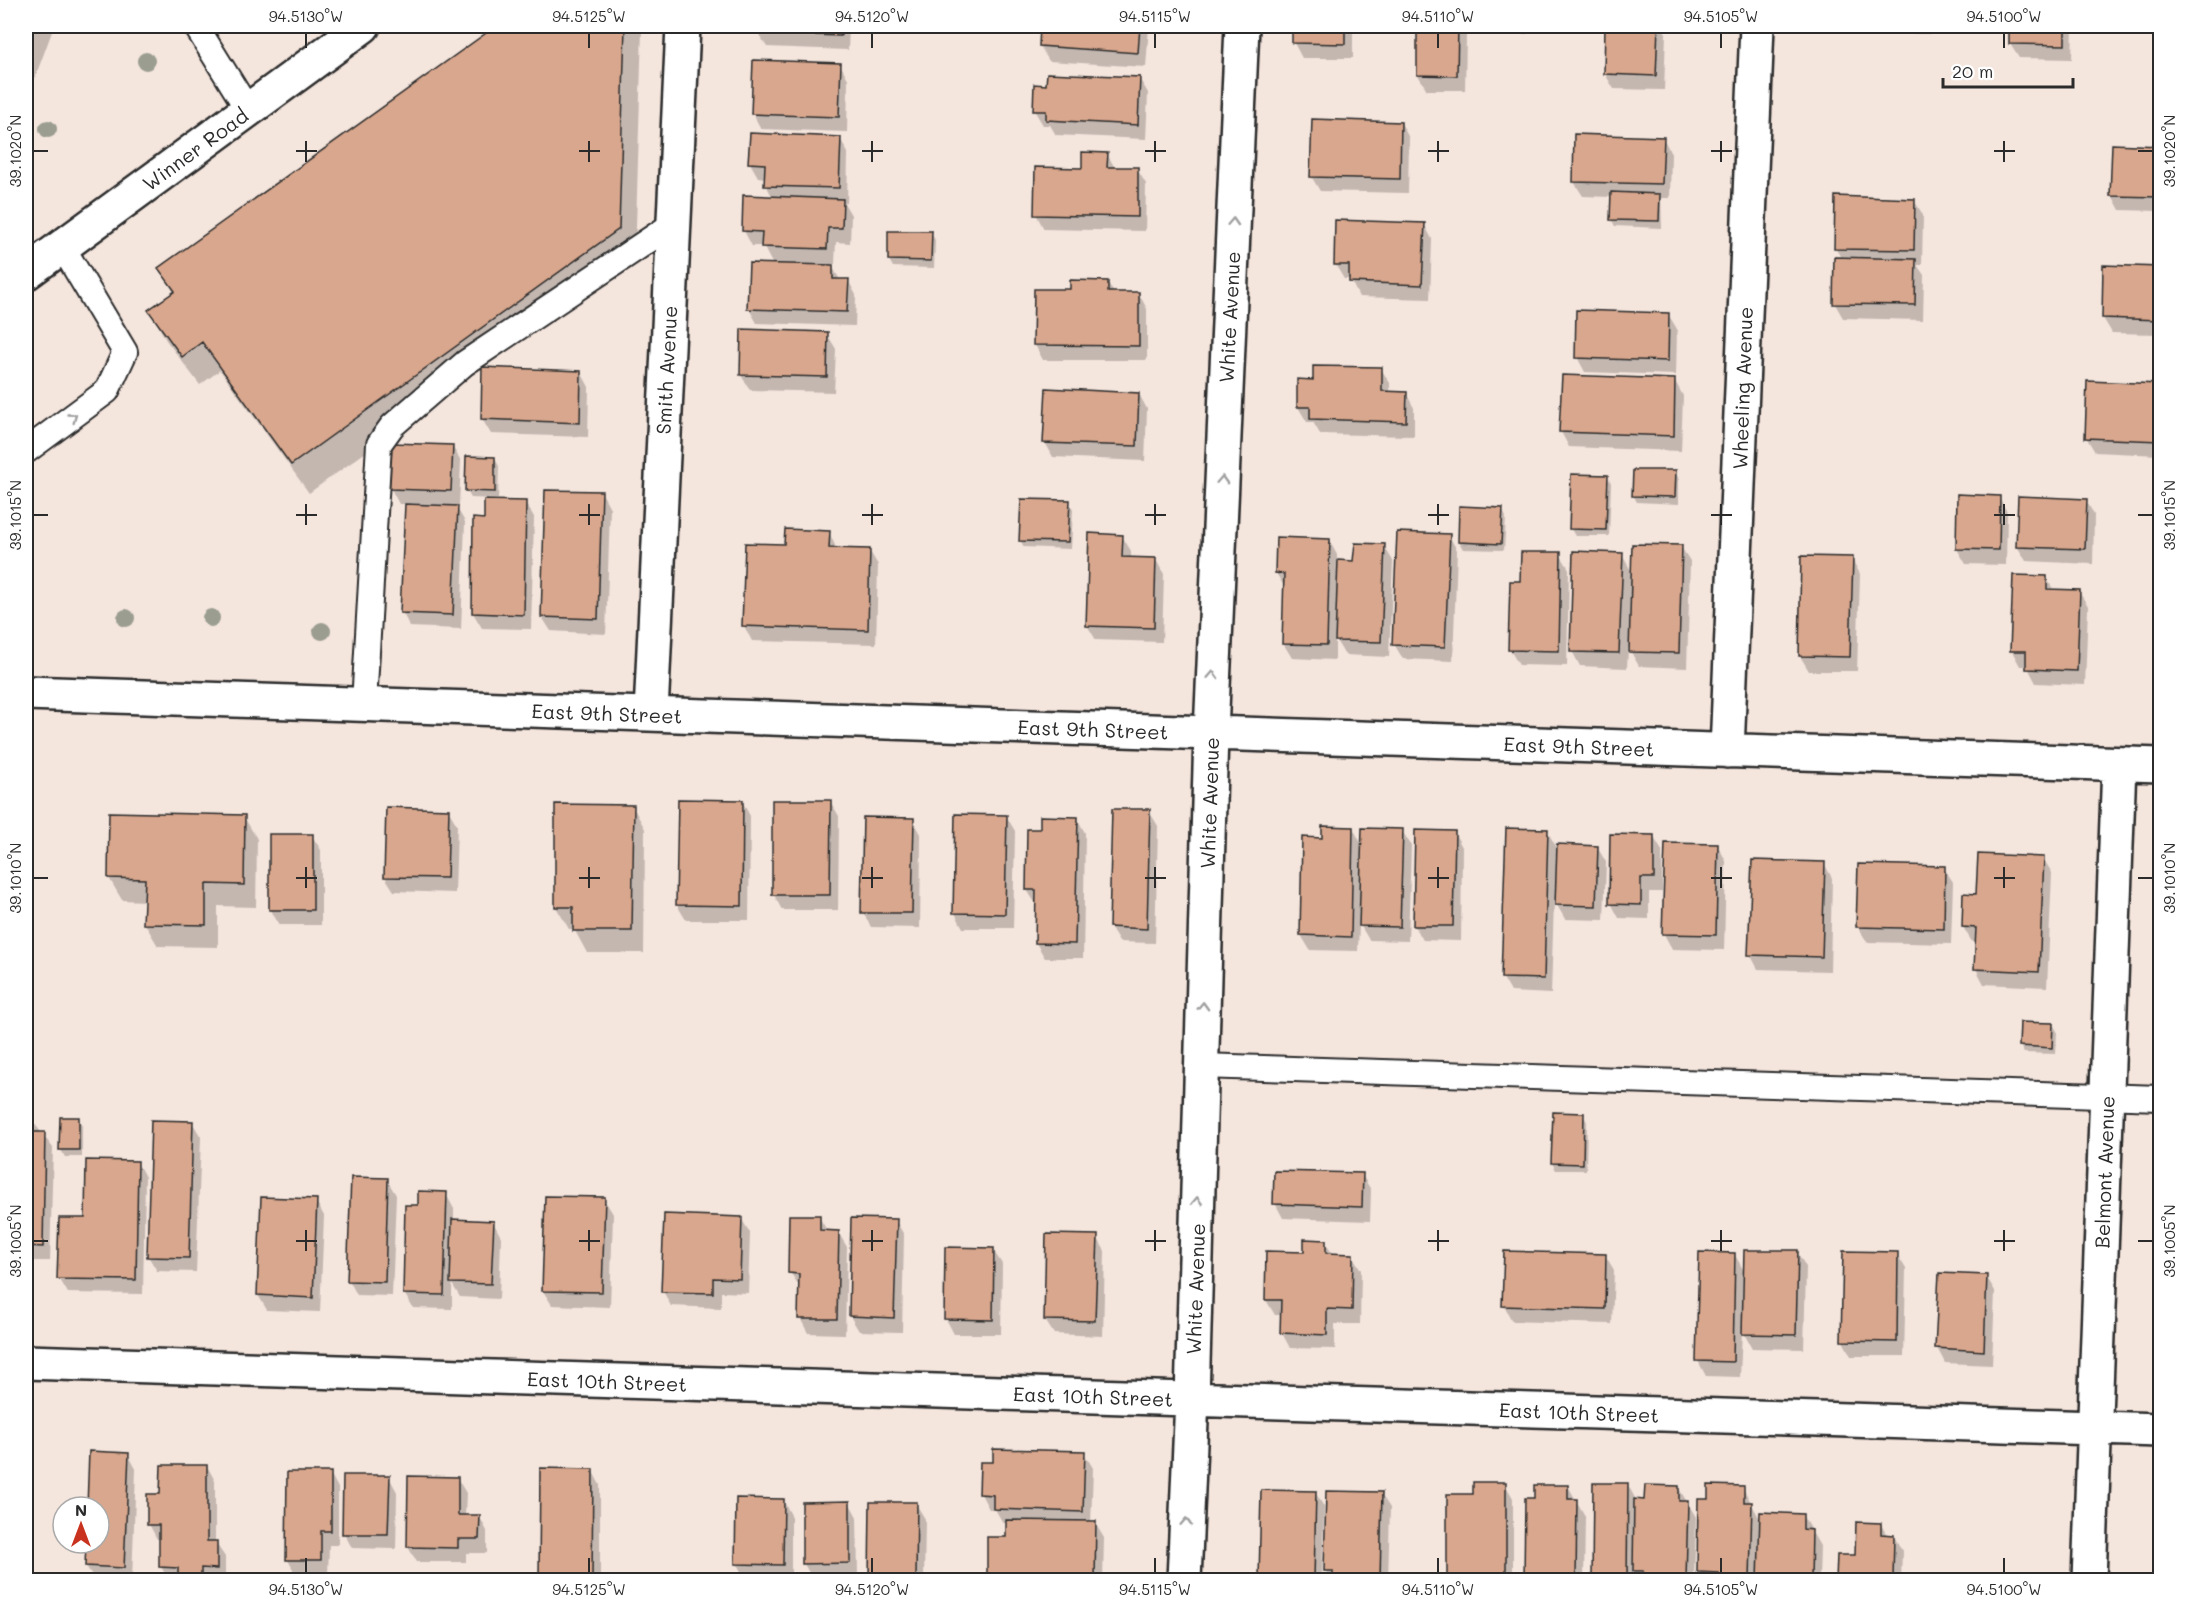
<svg xmlns="http://www.w3.org/2000/svg" width="2186" height="1606" font-family="Mali,sans-serif">
<style>
.shadow{fill:#0003}
.building{fill:#d9a78d;stroke:#2b2b2b;stroke-width:1.5}
.lines{fill:none;stroke-linecap:round;stroke-linejoin:round}
.service-casing{stroke:#2b2b2b;stroke-width:28}
.minor-casing{stroke:#2b2b2b;stroke-width:38}
.secondary-casing{stroke:#2b2b2b;stroke-width:38}
.service{stroke:#fff;stroke-width:24}
.minor{stroke:#fff;stroke-width:33}
.secondary{stroke:#fff;stroke-width:33}
.tree{fill:#9a9d90}
.oneway{stroke:#a0a0a0}
.ticks{fill:none;stroke:#2b2b2b;stroke-width:2}
.labels{text-anchor:middle;dominant-baseline:central;stroke-width:6;stroke-linejoin:round;paint-order:stroke}
.street-label{font-size:20px;fill:#2b2b2b;stroke:#fff}
.neatline{fill:none;stroke:#2b2b2b;stroke-width:2}
.ticks-label{font-size:15px;text-anchor:middle;fill:#2b2b2b}
</style>
<rect width="100%" height="100%" fill="#f4e5dd"/>
<filter id="ink" filterUnits="userSpaceOnUse"><feTurbulence type="fractalNoise" baseFrequency=".0167" numOctaves="2"/><feDisplacementMap in="SourceGraphic" scale="12" xChannelSelector="R" yChannelSelector="G"/><feConvolveMatrix kernelMatrix="1 2 1 2 8 2 1 2 1" color-interpolation-filters="sRGB"/></filter>
<g filter="url(#ink)">
<!-- shadow -->
<path class="shadow" d="M26 26H54L26 102Z
M499 26H640L642 29 635 258 309 493 220 370 200 385 166 340 150 311 174 293 160 269Z
M759 26H849L848 50 767 47 758 33Z
M1041 26H1149L1146 67 1049 61 1040 46Z
M1294 26H1353V58H1302L1294 43Z
M1419 26H1460L1466 35 1465 90H1427L1418 75Z
M1477 26H1528L1527 34 1481 32Z
M1606 26H1661L1666 33 1664 90 1614 89 1605 74Z
M1882 26H1935V34L1886 33Z
M1946 26H1995V30L1947 29Z
M2008 26H2073L2072 59 2019 58 2010 44 2011 26Z
M2117 26H2160V28L2118 27Z
M840 64 848 79 847 132 761 129 753 114Z
M1139 78 1148 93 1146 139 1056 135 1050 125H1043L1034 110Z
M1401 123 1409 138 1408 193 1320 191 1311 176Z
M840 138 848 153 847 203H844L851 215 850 243 836 242 835 264H831L840 280H848L856 295 855 326 757 323 749 309 773 265 763 246H752L744 231 773 198 766 185V178L758 177 750 163Z
M1663 138 1671 153 1670 198H1661L1662 228 1615 226 1611 219 1612 197 1583 196 1574 182Z
M2113 146 2160 147V211L2120 210 2112 195Z
M1107 154 1115 168 1137 169 1146 184 1145 231 1044 229 1036 214 1083 170Z
M1914 200 1923 215 1922 265H1917L1924 275 1923 320 1843 318 1835 304 1842 259 1835 248Z
M1424 224 1432 239 1430 299 1359 297 1350 279H1344L1335 264Z
M931 233 935 240 934 268 893 267 889 260Z
M2105 267 2160 269V334L2112 333 2103 318Z
M1107 282 1114 293 1139 294 1147 309V360H1043L1035 345 1072 291Z
M1668 314 1677 329 1676 375 1585 372 1577 357Z
M827 334 836 349 834 392 750 390 741 375Z
M1381 369 1390 383V393H1406L1414 408V436L1320 434 1313 422H1307L1298 407 1314 382Z
M581 372 589 387 588 437 491 434 482 419Z
M1563 377 1675 381 1683 396 1681 451 1569 447 1561 432Z
M2088 382 2160 385V455L2095 452 2086 437Z
M1139 394 1147 409 1145 461 1053 457 1045 442Z
M452 446 461 461 459 505H455L465 522 461 629 410 627 402 612 406 504H399L391 489Z
M495 459 499 466 498 499 471 498 467 491Z
M1675 472 1679 479V504L1637 502 1633 495Z
M1607 476 1611 483 1609 536H1575L1571 529Z
M602 493 610 508 606 634 551 631 542 617Z
M1959 496 1999 497 2007 512 2006 565 1966 564 1957 549Z
M2086 500 2094 515 2093 564 2026 561 2017 546Z
M525 502 534 517 531 629 482 628 473 613Z
M1069 502 1073 509 1071 549 1024 547 1020 540Z
M1502 509 1506 517 1504 550 1463 549 1459 542Z
M829 532 837 550H869L878 565 876 644 752 641 744 626 786 545Z
M1122 536 1131 551V559L1156 560 1164 574 1162 642 1096 640 1087 625Z
M1449 536 1457 550 1453 661 1403 659 1394 644Z
M1329 540 1337 555V562L1355 563 1384 546 1393 561 1389 657 1345 655 1335 639V660L1292 658 1283 643 1285 588 1276 573Z
M1681 547 1690 561 1687 668 1639 666 1628 647 1627 668 1580 666 1572 651 1622 555 1633 574Z
M1560 554 1569 569 1567 666 1519 665 1510 650 1522 583Z
M1852 559 1860 574 1857 671H1809L1800 656Z
M2046 578 2054 590 2079 592 2088 606 2085 685 2036 683 2027 666H2020L2012 651Z
M742 801 750 816 749 920H686L677 905Z
M830 801 839 816 838 910H782L774 895Z
M557 806 633 807 645 829 644 953H587L574 929H569L556 907Z
M448 810 457 825 455 893 394 891 385 877Z
M1149 811 1158 826 1155 943 1119 942 1110 927Z
M110 814 244 817 257 839 256 907 218 906V947L158 946 145 924 146 901 122 900 109 878Z
M1006 816 1015 831 1013 928H963L955 913Z
M1077 818 1085 833 1083 958H1045L1036 943V904L1027 890 1041 831Z
M913 820 921 834 920 928 871 927 863 912Z
M1353 828 1363 847 1402 831 1411 845 1408 941 1369 940 1359 923 1358 951 1310 950 1301 935 1324 839Z
M1547 831 1558 850 1597 847 1606 862 1604 920 1565 919 1554 900 1551 994 1511 992 1503 978Z
M1454 832 1462 847 1461 941 1423 940 1414 925Z
M312 836 321 850V925H279L271 910Z
M1653 836 1662 851V892H1649V919L1619 918 1611 903Z
M1718 846 1726 861 1724 950 1672 949 1664 934Z
M2043 858 2052 873 2047 987 1984 984 1976 969 1977 942H1972L1963 927 1977 895Z
M1824 863 1832 878 1830 971 1758 969 1750 954Z
M1944 868 1953 882 1951 944 1867 942 1858 927Z
M2053 1024 2057 1031 2056 1054 2024 1053 2020 1046Z
M1583 1114 1587 1122 1586 1170H1556L1552 1163Z
M78 1118 82 1125V1157H65L61 1150Z
M26 1119H31L53 1148 50 1261H26Z
M192 1122 201 1137 196 1272 157 1271 148 1256Z
M137 1162 145 1177 143 1294 68 1293 59 1278 87 1220Z
M1362 1175 1371 1190 1370 1221 1283 1218 1275 1203Z
M387 1180 396 1195 392 1296 357 1295 349 1280Z
M446 1194 454 1209V1221L493 1222 501 1237 499 1299 460 1297 452 1284V1309L413 1308 404 1293 419 1207Z
M604 1199 613 1214 610 1307 552 1305 543 1291Z
M316 1201 324 1216 320 1312 267 1310 258 1295Z
M819 1217 828 1232H838L847 1247 845 1334 808 1333 800 1318V1287L790 1272Z
M741 1218 750 1233 748 1293 721 1292V1308L671 1306 663 1291Z
M896 1221 904 1235 902 1332 859 1331 850 1316Z
M1097 1237 1105 1251 1103 1336 1054 1334 1045 1320Z
M1325 1242 1333 1255H1352L1361 1270 1360 1324H1335V1349L1290 1348 1282 1333V1315H1275L1266 1300 1267 1253 1305 1254Z
M993 1250 1002 1264 1001 1334H954L946 1319Z
M1797 1252 1806 1267 1804 1349 1752 1348 1742 1330 1740 1377 1706 1376 1698 1361 1735 1255 1745 1273Z
M1897 1254 1906 1269 1904 1356H1851L1843 1341Z
M1605 1255 1614 1270 1612 1324 1512 1321 1504 1306Z
M1986 1276 1995 1291 1992 1365 1945 1363 1937 1348Z
M91 1453 128 1454 136 1469 132 1580H95L86 1566 87 1543H99V1507H88Z
M1084 1453 1093 1468 1091 1523H1095L1104 1538 1103 1580H990L988 1577 1007 1539 1008 1523H1003L995 1509H989L981 1494Z
M207 1466 215 1481V1542L225 1557V1580H169L161 1567V1539H157L149 1524Z
M541 1470H592L600 1485V1580H541Z
M288 1473H330L338 1488V1545H329L328 1575H296L288 1560Z
M389 1477 397 1492 396 1549 352 1548 344 1533Z
M457 1478 466 1493 465 1516H479L487 1531V1553H466V1562H417L408 1547Z
M1505 1484 1513 1498V1580H1449V1495H1475Z
M1594 1485H1628L1636 1500 1646 1502 1678 1487 1696 1517 1694 1580H1640L1635 1572V1580H1593Z
M1568 1486 1585 1516 1584 1580H1525L1527 1499H1535Z
M1743 1488 1761 1521 1802 1515 1820 1546 1819 1580H1704L1698 1572 1709 1500Z
M1262 1492H1315L1324 1507 1322 1580H1260Z
M1381 1494 1390 1508 1388 1580H1331L1325 1570Z
M783 1500 791 1515V1579H745L737 1564Z
M849 1502 857 1517 858 1578H812L804 1564Z
M872 1503 916 1504 925 1519 924 1580H870Z
M1881 1524 1887 1536H1894L1902 1551 1901 1580H1837L1838 1556 1856 1557Z"/>
<!-- building -->
<path class="building" d="M496 26H625L619 229 291 465 202 342 182 357 148 310 175 291 158 268Z
M757 26H841V36L757 33Z
M1040 26H1140L1138 53 1039 46Z
M1292 26H1345V44L1292 43Z
M1417 26H1458L1457 76 1417 75Z
M1605 26H1658L1656 76 1604 74Z
M2009 26H2065V45L2009 44Z
M753 60 841 63 839 117 751 114Z
M1047 73 1140 77 1138 125 1046 120V111H1033L1034 84 1046 85Z
M1312 119 1401 122 1400 179 1310 177Z
M750 133 841 137 839 188 764 186 765 164 748 163Z
M1574 134 1664 137 1662 184 1573 182Z
M2112 144 2160 146V197L2110 196Z
M1082 152 1108 153 1107 167H1138V217L1034 215 1035 167 1082 168Z
M1611 192 1660 194 1659 221 1610 220Z
M743 195 843 199 842 228H828L827 249 761 247 762 232 742 231Z
M1835 196 1915 199 1914 250 1834 249Z
M1335 220 1425 223 1422 285 1349 282V265H1334Z
M888 231H932L931 261 888 260Z
M1834 257 1916 259 1915 305 1833 304Z
M749 263 833 265V279H849L847 312 747 309Z
M2103 265 2160 267V320L2102 318Z
M1070 280 1108 281V292H1139V346L1033 345 1034 289H1070Z
M1576 310 1669 313 1668 361 1575 358Z
M741 329 828 332 827 377 740 375Z
M1313 366 1382 367V391L1407 392 1406 422 1310 419V407H1297V379L1313 380Z
M482 367 581 371 580 423 481 419Z
M1562 375 1675 379 1674 436 1559 432Z
M2087 381 2160 384V441L2085 438Z
M1046 388 1139 393 1137 446 1043 443Z
M391 443 453 445 451 491 389 489Z
M466 456 495 457V492L465 491Z
M1633 470H1676L1675 497 1632 496Z
M1571 474 1608 475 1606 530 1569 529Z
M545 490 602 491 598 619 541 617Z
M1957 494 2000 496 1999 550 1956 549Z
M2018 496 2087 499 2085 549 2016 547Z
M1021 499 1070 500 1068 542 1019 541Z
M484 500 526 501 524 615 472 613 473 518 484 519Z
M405 504 458 506 453 615 400 613Z
M1459 506 1503 508 1501 544 1458 542Z
M785 529 830 531 829 548 870 549 868 630 742 626 745 543 784 544Z
M1397 532 1450 534 1445 647 1392 645Z
M1089 533 1123 535 1122 557 1156 558 1154 628 1086 626Z
M1276 537 1330 539 1327 645 1282 644 1284 574 1275 573Z
M1355 543 1385 544 1381 642 1335 641 1338 560 1353 561Z
M1632 544 1682 545 1679 653 1629 652Z
M1573 551 1623 553 1619 653 1570 652Z
M1521 552H1561L1559 651 1508 650 1510 581H1520Z
M1801 556 1853 557 1850 657 1799 656Z
M2013 575 2047 576V589L2080 590 2077 671 2026 669V651H2010Z
M678 799 743 800 742 906 676 905Z
M772 800H831L830 895H772Z
M555 804 634 805 632 931H573V907H555Z
M386 807 449 809 447 878 384 877Z
M1112 809H1150L1147 929 1109 927Z
M109 812 245 815 244 885 206 884V925L143 924 145 879 108 878Z
M955 814 1007 815 1005 914 953 913Z
M1040 816 1078 817 1075 944 1035 943 1036 890H1026L1027 829H1040Z
M863 817 914 818 912 913H861Z
M1322 826 1353 827 1351 937 1300 935 1302 837 1322 838Z
M1362 828 1403 829 1400 927 1359 926Z
M1506 828 1548 829 1544 979 1501 978Z
M1415 830 1455 831 1453 926H1413Z
M269 834H313V910H269Z
M1610 834 1654 835V878H1641V905L1609 904Z
M1665 843 1718 844 1716 935 1662 934Z
M1557 844 1598 846 1596 906 1555 905Z
M1978 854 2044 857 2039 972 1974 969 1976 928 1962 927 1963 893 1976 894Z
M1752 860 1825 862 1822 957 1748 955Z
M1858 864 1945 866 1944 929 1856 927Z
M2020 1022 2053 1023 2052 1048 2019 1046Z
M1553 1112 1584 1113 1583 1164 1551 1163Z
M26 1117H32L31 1132H45L43 1247 26 1246Z
M60 1117H79V1150H59Z
M151 1120 193 1121 189 1258 147 1257Z
M86 1160 138 1161 136 1280 57 1279 59 1218H85Z
M1274 1171 1363 1173 1362 1207 1273 1204Z
M351 1177 388 1178 385 1282 347 1281Z
M418 1191 447 1192 444 1295 403 1294 405 1205H418Z
M545 1196 605 1197 602 1292 542 1291Z
M261 1197 317 1199 313 1298 257 1295Z
M664 1214 742 1217 740 1279 713 1278V1293L661 1292Z
M789 1215H820V1230L839 1231 837 1319H798L799 1274 788 1273Z
M851 1218 897 1219 894 1318 849 1316Z
M452 1219 494 1221 491 1284 450 1283Z
M1046 1234 1098 1235 1095 1321 1044 1320Z
M1304 1239 1326 1240V1253L1353 1254 1352 1310 1327 1309V1335L1280 1333 1281 1300H1265L1266 1251 1304 1252Z
M945 1247 994 1248 993 1320 944 1319Z
M1744 1250H1798L1796 1335 1742 1334Z
M1504 1251 1606 1254 1605 1309 1502 1306Z
M1843 1251 1898 1252 1897 1342 1841 1341Z
M1699 1252 1735 1253 1733 1362 1696 1361Z
M1939 1273 1987 1275 1984 1351 1935 1348Z
M993 1449 1085 1451 1083 1512 993 1509V1495L979 1494 980 1462H993Z
M89 1451 129 1453 124 1568 85 1566 86 1543H99V1507H87Z
M161 1465H207V1541H217V1569L201 1568V1580H178V1568L159 1567V1525H147V1494H160Z
M540 1468 593 1469 592 1580H539Z
M287 1472H331V1531H321V1560H286Z
M343 1475H390L388 1534H342Z
M408 1476 458 1477V1515H480L479 1539H458V1548L407 1547Z
M1473 1482H1506V1580H1447V1494H1473Z
M1593 1483H1628L1627 1580H1592Z
M1534 1485H1568V1499H1577L1576 1580H1524L1525 1498H1534Z
M1645 1485 1679 1486V1501H1688L1686 1580H1643V1571H1633L1634 1499 1644 1500Z
M1708 1485 1744 1486V1502H1752L1750 1580H1719V1573L1697 1572 1698 1499H1708Z
M1261 1490 1316 1491 1314 1580H1259Z
M1326 1491 1382 1492 1380 1580H1333V1571H1324Z
M736 1498 784 1499 783 1565 735 1564Z
M850 1501V1563L802 1564V1502Z
M870 1502H917L916 1580H869Z
M1760 1512 1803 1514V1529L1812 1530 1811 1580H1758Z
M1006 1520 1096 1521 1095 1579 987 1578V1537H1006Z
M1856 1522 1881 1523V1534L1894 1535 1893 1580H1836L1837 1555H1855Z"/>
<g class="lines">
<!-- service casing -->
<g class="service-casing">
<path id="service" d="M196 26 248 110
M26 451 107 391 125 352 62 246
M364 704 379 444 392 426 465 363 673 224
M1201 1066 2160 1098"/>
</g>
<!-- minor casing -->
<g class="minor-casing">
<path id="minor" d="M26 693 2160 765
M651 714 683 26
M1727 751 1757 26
M26 1362 2160 1430
M1184 1580 1192 1399 1211 733 1242 26
M2089 1580 2119 764"/>
</g>
<!-- secondary casing -->
<g class="secondary-casing">
<path id="secondary" d="M26 273 363 26"/>
</g>
<!-- service -->
<use href="#service" class="service"/>
<!-- minor -->
<use href="#minor" class="minor"/>
<!-- secondary -->
<use href="#secondary" class="secondary"/>
</g>
<!-- trees -->
<g class="tree">
<circle cx="146" cy="61" r="9"/>
<circle cx="48" cy="129" r="9"/>
<circle cx="126" cy="618" r="9"/>
<circle cx="211" cy="618" r="9"/>
<circle cx="322" cy="631" r="9"/>
</g>
<!-- one-way arrows -->
<defs><path id="oneway-chevron" d="M-2-3.5L2.5 0L-2 3.5" fill="none" stroke-width="1.6" stroke-linecap="round" stroke-linejoin="round" transform="scale(1.5)"/></defs>
<g class="oneway">
<use href="#oneway-chevron" transform="translate(1233 222) rotate(-87)"/>
<use href="#oneway-chevron" transform="translate(73 417) rotate(-36)"/>
<use href="#oneway-chevron" transform="translate(1222 480) rotate(-87)"/>
<use href="#oneway-chevron" transform="translate(1213 675) rotate(-87)"/>
<use href="#oneway-chevron" transform="translate(1203 1006) rotate(-88)"/>
<use href="#oneway-chevron" transform="translate(1197 1201) rotate(-88)"/>
<use href="#oneway-chevron" transform="translate(1186 1522) rotate(-87)"/>
</g>
</g>
<!-- ticks -->
<path class="ticks" d="M306 33V48M589 33V48M872 33V48M1155 33V48M1438 33V48M1721 33V48M2004 33V48M306 141V162M589 141V162M872 141V162M1155 141V162M1438 141V162M1721 141V162M2004 141V162M33 151H48M296 151H317M579 151H600M862 151H883M1145 151H1166M1428 151H1449M1711 151H1732M1994 151H2015M2138 151H2153M306 504V525M589 504V525M872 504V525M1155 504V525M1438 504V525M1721 504V525M2004 504V525M33 515H48M296 515H317M579 515H600M862 515H883M1145 515H1166M1428 515H1449M1711 515H1732M1994 515H2015M2138 515H2153M306 867V888M589 867V888M872 867V888M1155 867V888M1438 867V888M1721 867V888M2004 867V888M33 878H48M296 878H317M579 878H600M862 878H883M1145 878H1166M1428 878H1449M1711 878H1732M1994 878H2015M2138 878H2153M306 1230V1251M589 1230V1251M872 1230V1251M1155 1230V1251M1438 1230V1251M1721 1230V1251M2004 1230V1251M33 1241H48M296 1241H317M579 1241H600M862 1241H883M1145 1241H1166M1428 1241H1449M1711 1241H1732M1994 1241H2015M2138 1241H2153M306 1558V1573M589 1558V1573M872 1558V1573M1155 1558V1573M1438 1558V1573M1721 1558V1573M2004 1558V1573"/>
<g class="labels">
<!-- street labels -->
<g class="street-label">
<text transform="translate(195 149) rotate(-36)">Winner Road</text>
<text transform="translate(1229 317) rotate(-87)">White Avenue</text>
<text transform="translate(666 370) rotate(-87)">Smith Avenue</text>
<text transform="translate(1742 388) rotate(-88)">Wheeling Avenue</text>
<text transform="translate(607 713) rotate(2)">East 9th Street</text>
<text transform="translate(1093 729) rotate(2)">East 9th Street</text>
<text transform="translate(1579 746) rotate(2)">East 9th Street</text>
<text transform="translate(1209 803) rotate(-88)">White Avenue</text>
<text transform="translate(2104 1172) rotate(-88)">Belmont Avenue</text>
<text transform="translate(1195 1289) rotate(-88)">White Avenue</text>
<text transform="translate(607 1381) rotate(2)">East 10th Street</text>
<text transform="translate(1093 1396) rotate(2)">East 10th Street</text>
<text transform="translate(1579 1412) rotate(2)">East 10th Street</text>
</g>
</g>
<!-- margin -->
<rect width="2186" height="1606" fill="none" stroke="#fff" stroke-width="66"/>
<!-- north arrow -->
<g transform="translate(81 1525)"><circle r="28" fill="#ffffff" stroke="#aaaaaa" stroke-width="1.5"/>
<path d="M0-4.5L10 22L0 15L-10 22Z" fill="#c8321e"/>
<text y="-9" font-size="16" font-weight="bold" text-anchor="middle" fill="#2b2b2b">N</text>
</g>
<!-- scale -->
<path d="M1943 78v9h130v-9" fill="none" stroke="#2b2b2b" stroke-width="3"/>
<text x="1952" y="78" font-size="18" fill="#2b2b2b" stroke="#ffffff" stroke-width="4.5" paint-order="stroke">20 m</text>
<rect x="33" y="33" width="2120" height="1540" class="neatline"/>
<g class="ticks-label">
<text x="306" y="22">94.5130°W</text>
<text x="589" y="22">94.5125°W</text>
<text x="872" y="22">94.5120°W</text>
<text x="1155" y="22">94.5115°W</text>
<text x="1438" y="22">94.5110°W</text>
<text x="1721" y="22">94.5105°W</text>
<text x="2004" y="22">94.5100°W</text>
<text transform="translate(16 151) rotate(-90)" y="5">39.1020°N</text>
<text transform="translate(2170 151) rotate(-90)" y="5">39.1020°N</text>
<text transform="translate(16 515) rotate(-90)" y="5">39.1015°N</text>
<text transform="translate(2170 515) rotate(-90)" y="5">39.1015°N</text>
<text transform="translate(16 878) rotate(-90)" y="5">39.1010°N</text>
<text transform="translate(2170 878) rotate(-90)" y="5">39.1010°N</text>
<text transform="translate(16 1241) rotate(-90)" y="5">39.1005°N</text>
<text transform="translate(2170 1241) rotate(-90)" y="5">39.1005°N</text>
<text x="306" y="1595">94.5130°W</text>
<text x="589" y="1595">94.5125°W</text>
<text x="872" y="1595">94.5120°W</text>
<text x="1155" y="1595">94.5115°W</text>
<text x="1438" y="1595">94.5110°W</text>
<text x="1721" y="1595">94.5105°W</text>
<text x="2004" y="1595">94.5100°W</text>
</g>
</svg>
